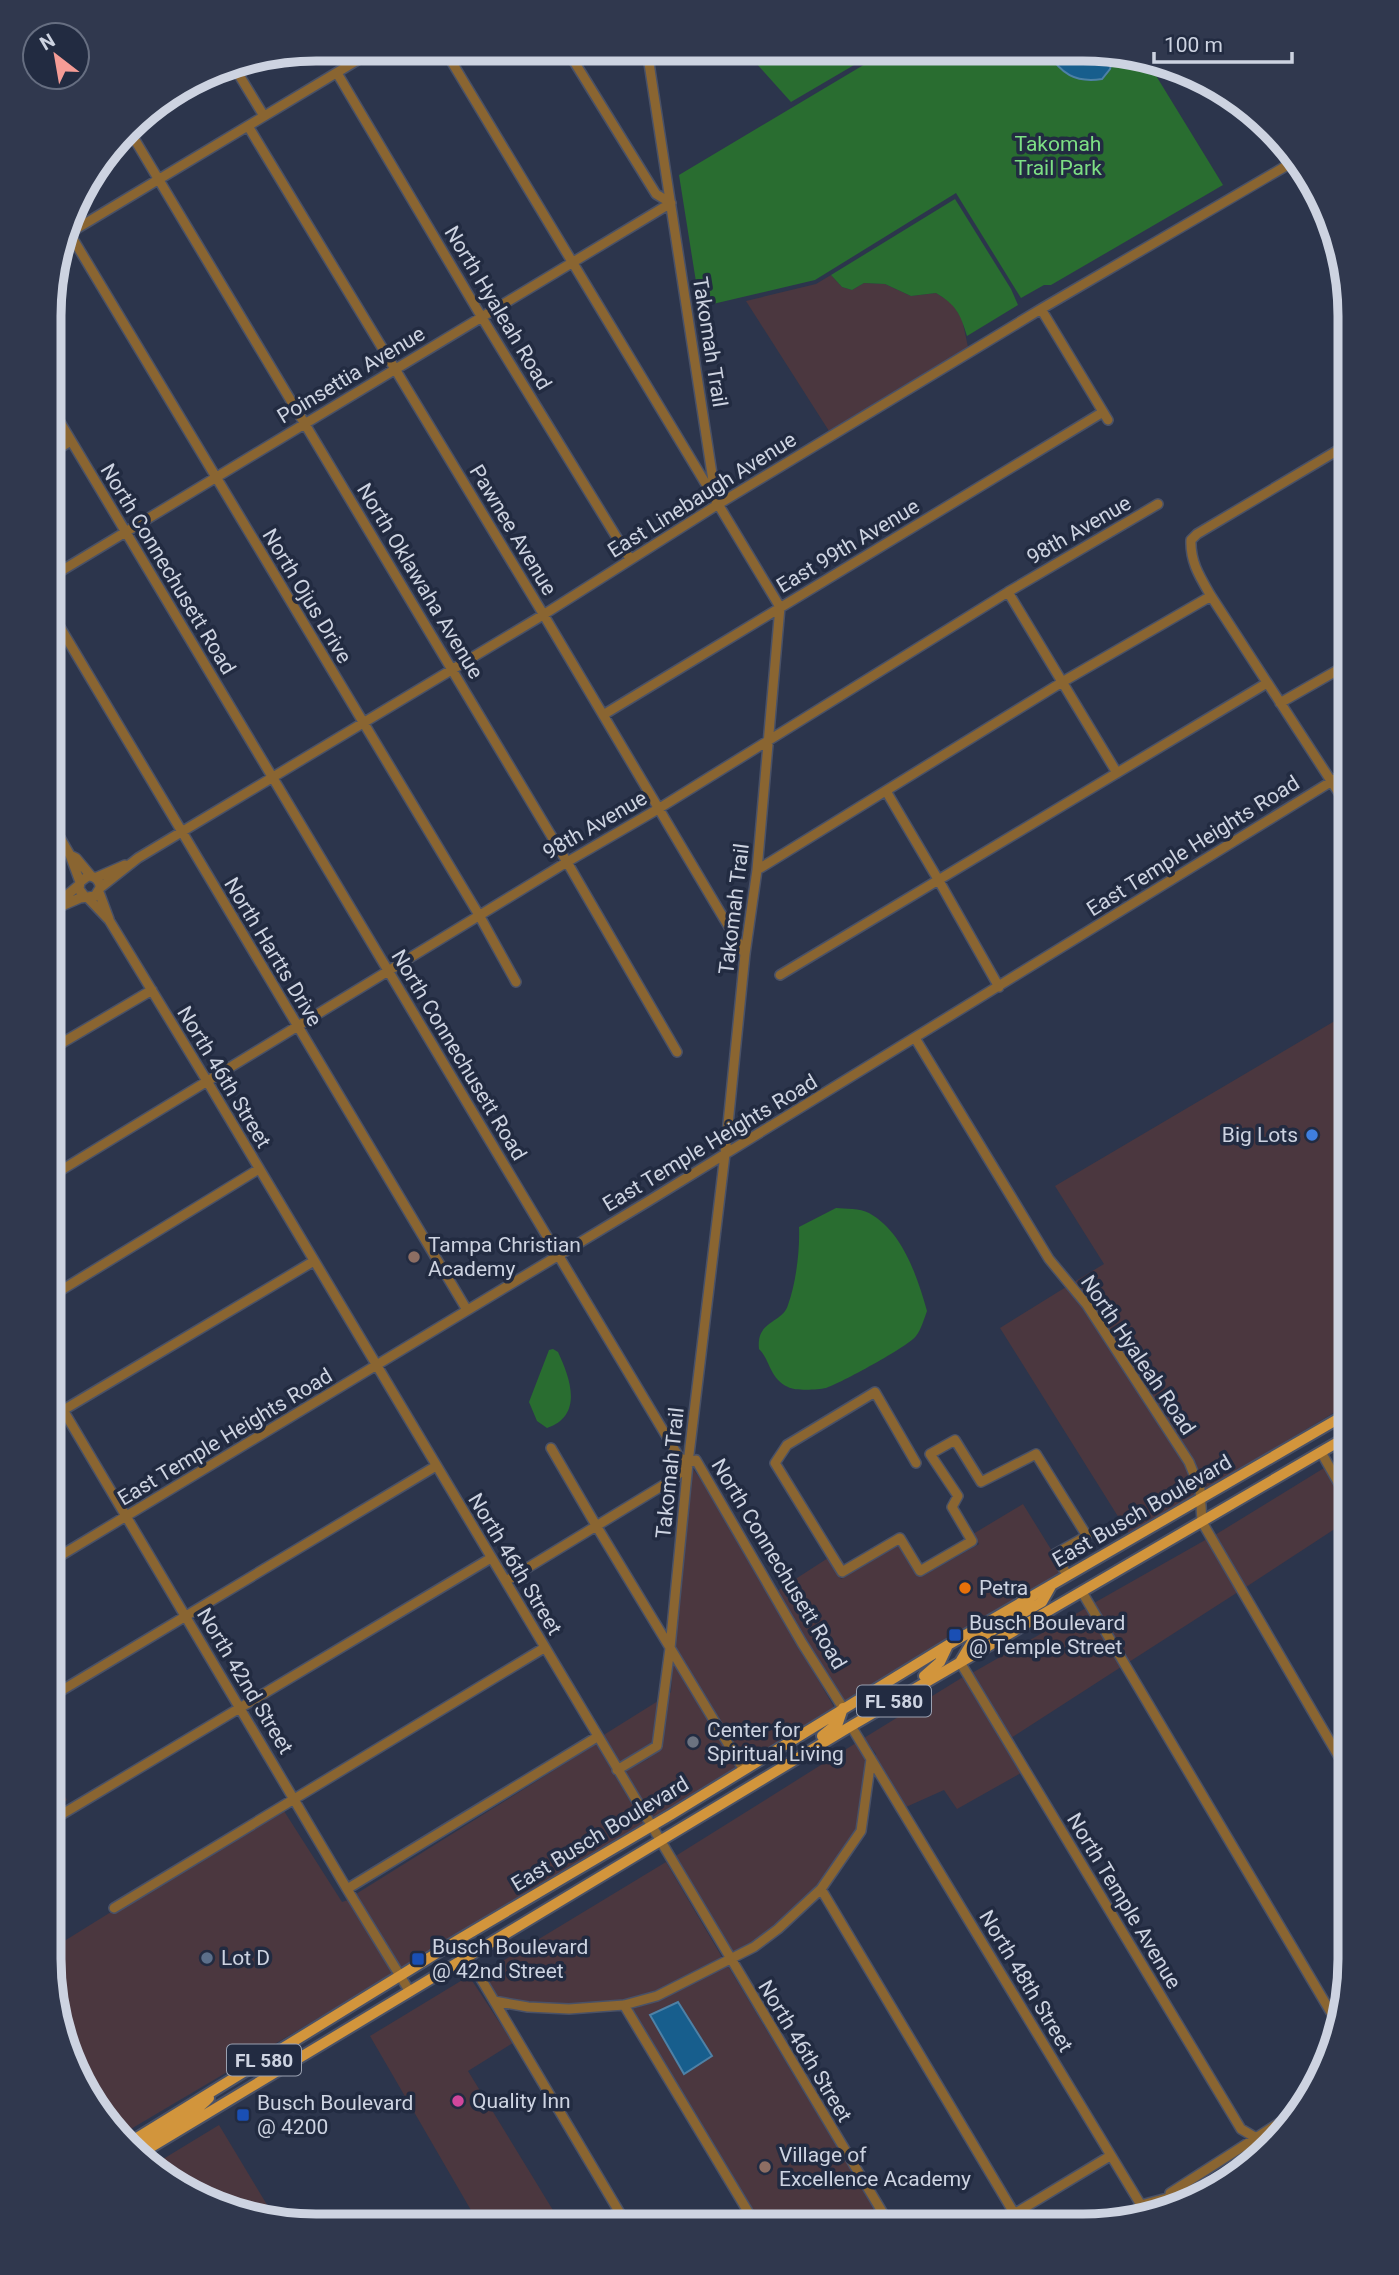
<svg xmlns="http://www.w3.org/2000/svg" width="1399" height="2275" font-family="Roboto,sans-serif">
<style>
.commercial{fill:#4b373f}
.green{fill:#296d30}
.water{fill:#175e8d;stroke:#4e81a6;stroke-width:2}
.lines{fill:none;stroke-linecap:round;stroke-linejoin:round}
.minor-casing{stroke:#495167;stroke-width:12}
.major-casing{stroke:#495167;stroke-width:14}
.minor{stroke:#8a6531;stroke-width:9}
.major{stroke:#d2953c;stroke-width:10}
.shop-dot{fill:#3f7fe0;stroke:#222b41;stroke-width:2.5}
.education-dot{fill:#8d6e63;stroke:#222b41;stroke-width:2.5}
.food-dot{fill:#e8710a;stroke:#222b41;stroke-width:2.5}
.transit-dot{fill:#1a4fb4;stroke:#222b41;stroke-width:2.5}
.worship-dot{fill:#6b7280;stroke:#222b41;stroke-width:2.5}
.service-dot{fill:#5c6f8a;stroke:#222b41;stroke-width:2.5}
.hotel-dot{fill:#d1479c;stroke:#222b41;stroke-width:2.5}
.labels{text-anchor:middle;dominant-baseline:central;stroke-width:7;stroke-linejoin:round;paint-order:stroke}
.shield{fill:#222b41;stroke:#9aa1b1;stroke-width:2}
.shield-label{font-size:19px;font-weight:bold;fill:#cdd3e1}
.park-label{font-size:21px;fill:#7ddf84;stroke:#222b41}
.street-label{font-size:21px;fill:#cdd3e1;stroke:#222b41}
.poi-label{font-size:21px;fill:#cdd3e1;stroke:#222b41;text-anchor:start}
.rim{fill:none;stroke:#cdd3e1;stroke-width:9}
</style>
<rect width="100%" height="100%" fill="#2c354c"/>
<!-- commercial -->
<path class="commercial" d="M831 275 842 287 852 290 864 283 885 284 911 296 936 293 952 303 962 319 968 347 829 431 746 301 816 284Z
M1350 1012V1403L1205 1490 1193 1460 1091 1302 1074 1282 1104 1264 1055 1186Z
M1066 1287 1083 1308 1184 1464 1197 1495 1129 1534 1000 1328Z
M1350 1452V1493L1332 1463Z
M692 1468 705 1485 834 1707 745 1763 675 1647Z
M1324 1468 1350 1513V1519L1246 1587 1215 1535Z
M1023 1504 1052 1551 1051 1556 1060 1573 948 1639 946 1638 945 1641 842 1702 777 1591 828 1558 841 1579 899 1545 916 1573 923 1576 979 1544 973 1534Z
M1207 1539 1238 1592 1129 1662 1094 1603Z
M1086 1608 1121 1667 1011 1738 972 1673Z
M673 1662 737 1768 652 1819 623 1772 648 1759 661 1747 669 1694 671 1692Z
M963 1677 1021 1773 957 1809 944 1790 906 1807 876 1757V1754L864 1738Z
M658 1701 652 1742 618 1763 602 1736Z
M856 1743 866 1759 856 1829 818 1885 775 1925 751 1943 731 1953 674 1857Z
M596 1744 644 1824 401 1969 356 1894Z
M49 1771 67 1800 49 1812Z
M284 1811 342 1902 348 1900 393 1974 119 2136 104 2121 69 2060 49 1958V1942L53 1948 111 1912 113 1914Z
M666 1862 722 1957 655 1991 622 2000 569 2004 528 2002 497 1997 483 1973Z
M728 1966 884 2225H762L632 2009 659 2000Z
M469 1976 513 2043 468 2071 562 2225 479 2224 370 2036Z
M219 2125 278 2223 214 2205 150 2167Z"/>
<!-- green -->
<path class="green" d="M752 50 878 51 791 102 756 63Z
M887 51H1118L1169 65 1155 74 1223 185 1051 285H1044L1021 298 956 193 815 280 700 307 679 175Z
M955 199 1011 289 1018 305 967 336C960 313 956 305 936 293L911 296 885 284 864 283 852 290 842 287 831 275Z
M836 1208C845 1209 860 1208 869 1213 903 1232 917 1276 927 1311 924 1319 921 1330 916 1336 909 1346 839 1384 826 1388 817 1390 795 1391 788 1387 769 1378 771 1361 759 1349 756 1320 782 1324 788 1305 796 1283 800 1250 799 1227Z
M553 1349 558 1352C570 1378 584 1415 547 1428L537 1421 529 1402 549 1350Z"/>
<!-- water -->
<path class="water" d="M1047 51H1118L1121 52 1113 57 1110 69 1102 79C1075 83 1061 74 1047 51Z
M678 2002 712 2056 684 2074 650 2015Z"/>
<g class="lines">
<!-- minor casing -->
<g class="minor-casing">
<path id="minor" d="M444 49 780 607 757 870 745 954 725 1154 688 1463 670 1648 657 1746 617 1770
M647 50 716 500
M233 65 264 116
M337 73 481 316 630 559
M248 126 539 607 745 954
M129 130 567 862 677 1052
M67 229 479 915 516 982
M66 235 376 49
M1041 309 1108 420
M51 407 679 1457 688 1463 696 1460 802 1643 843 1708
M51 453 71 441
M51 577 671 203 656 194 567 50
M1008 592 1117 773
M51 612 467 1310
M1280 703 1350 663
M603 715 1103 412
M886 791 939 881 999 987
M1350 810 1211 596C1200 577 1190 562 1191 540L1197 534 1350 443
M51 822 70 855 80 882
M70 855 76 858 91 876
M757 870 1064 681 1211 596
M95 878 125 865
M100 888 138 858 543 615 717 505 1041 309 1298 159
M99 892 109 919
M88 898 109 920 207 1081 890 2225
M57 907 61 900 79 885
M50 911 80 898 95 896 100 888C100 880 95 876 88 876L80 882 79 889 85 897
M780 975 1267 683
M915 1038 1049 1259 1087 1305 1189 1462 1200 1489 1202 1522 1349 1774
M50 1050 152 990
M50 1177 567 862 658 809 1008 592 1158 504
M50 1297 259 1169
M50 1388 347 1889 410 1992
M50 1418 314 1261
M551 1448 597 1527 744 1770
M1321 1452 1350 1503
M916 1463 875 1392 787 1445 775 1463 842 1572 900 1538 920 1571 972 1541 952 1507 958 1496 930 1454 955 1440 981 1482 1036 1454 1087 1536 1055 1554 1067 1575
M50 1562 647 1202 1350 770
M506 1581 675 1478 686 1464
M1082 1592 1339 2026
M960 1662 1241 2129 1270 2146
M49 1698 436 1466
M851 1726 1141 2205 1186 2193 1191 2202
M49 1822 491 1558
M347 1889 597 1737
M821 1889 1014 2213
M114 1908 544 1648
M468 1957 627 2225
M494 2001 528 2007 569 2009 624 2005 657 1996 754 1947 778 1929 821 1889 861 1831 871 1759
M624 2005 756 2225
M1170 2193 1301 2109
M1129 2217 1149 2206
M994 2226 1110 2156"/>
</g>
<!-- major casing -->
<g class="major-casing">
<path id="major" d="M960 1662 972 1642 1042 1602 1051 1586
M924 1676 940 1662 948 1645
M822 1736 838 1723 843 1708
M127 2144 458 1940 672 1814 948 1645 1350 1412
M138 2150C152 2131 190 2119 209 2098
M138 2155 851 1726 1350 1435"/>
</g>
<!-- minor -->
<use href="#minor" class="minor"/>
<!-- major -->
<use href="#major" class="major"/>
</g>
<!-- markers -->
<circle class="shop-dot" cx="1312" cy="1135" r="7"/>
<g class="education-dot">
<circle cx="414" cy="1257" r="7"/>
<circle cx="765" cy="2167" r="7"/>
</g>
<circle class="food-dot" cx="965" cy="1588" r="7"/>
<g class="transit-dot">
<rect x="948" y="1628" width="14" height="14" rx="3.5"/>
<rect x="411" y="1952" width="14" height="14" rx="3.5"/>
<rect x="236" y="2108" width="14" height="14" rx="3.5"/>
</g>
<circle class="worship-dot" cx="693" cy="1742" r="7"/>
<circle class="service-dot" cx="207" cy="1958" r="7"/>
<circle class="hotel-dot" cx="458" cy="2101" r="7"/>
<g class="labels">
<!-- shield labels -->
<g class="shield">
<rect x="857" y="1685.5" width="74" height="31" rx="5"/>
<rect x="227" y="2044.5" width="74" height="31" rx="5"/>
</g>
<g class="shield-label">
<text x="894" y="1701">FL 580</text>
<text x="264" y="2060">FL 580</text>
</g>
<!-- park labels -->
<g class="park-label">
<text x="1058" y="144">Takomah<tspan x="1058" dy="24">Trail Park</tspan></text>
</g>
<!-- street labels -->
<g class="street-label">
<text transform="translate(498 308) rotate(59)">North Hyaleah Road</text>
<text transform="translate(710 342) rotate(81)">Takomah Trail</text>
<text transform="translate(351 375) rotate(-31)">Poinsettia Avenue</text>
<text transform="translate(702 495) rotate(-32)">East Linebaugh Avenue</text>
<text transform="translate(513 530) rotate(59)">Pawnee Avenue</text>
<text transform="translate(1079 530) rotate(-30)">98th Avenue</text>
<text transform="translate(848 546) rotate(-31)">East 99th Avenue</text>
<text transform="translate(168 569) rotate(59)">North Connechusett Road</text>
<text transform="translate(420 581) rotate(59)">North Oklawaha Avenue</text>
<text transform="translate(307 596) rotate(59)">North Ojus Drive</text>
<text transform="translate(595 825) rotate(-30)">98th Avenue</text>
<text transform="translate(1193 846) rotate(-32)">East Temple Heights Road</text>
<text transform="translate(734 909) rotate(-83)">Takomah Trail</text>
<text transform="translate(273 952) rotate(59)">North Hartts Drive</text>
<text transform="translate(459 1055) rotate(59)">North Connechusett Road</text>
<text transform="translate(224 1077) rotate(59)">North 46th Street</text>
<text transform="translate(710 1143) rotate(-31)">East Temple Heights Road</text>
<text transform="translate(1138 1355) rotate(56)">North Hyaleah Road</text>
<text transform="translate(225 1437) rotate(-31)">East Temple Heights Road</text>
<text transform="translate(670 1473) rotate(-84)">Takomah Trail</text>
<text transform="translate(1142 1511) rotate(-30)">East Busch Boulevard</text>
<text transform="translate(515 1564) rotate(59)">North 46th Street</text>
<text transform="translate(779 1564) rotate(59)">North Connechusett Road</text>
<text transform="translate(245 1681) rotate(59)">North 42nd Street</text>
<text transform="translate(600 1834) rotate(-31)">East Busch Boulevard</text>
<text transform="translate(1124 1901) rotate(59)">North Temple Avenue</text>
<text transform="translate(1026 1981) rotate(59)">North 48th Street</text>
<text transform="translate(805 2051) rotate(59)">North 46th Street</text>
</g>
<!-- poi labels -->
<g class="poi-label">
<text x="1298" y="1135" text-anchor="end">Big Lots</text>
<text x="428" y="1245">Tampa Christian<tspan x="428" dy="24">Academy</tspan></text>
<text x="979" y="1588">Petra</text>
<text x="969" y="1623">Busch Boulevard<tspan x="969" dy="24">@ Temple Street</tspan></text>
<text x="707" y="1730">Center for<tspan x="707" dy="24">Spiritual Living</tspan></text>
<text x="432" y="1947">Busch Boulevard<tspan x="432" dy="24">@ 42nd Street</tspan></text>
<text x="221" y="1958">Lot D</text>
<text x="472" y="2101">Quality Inn</text>
<text x="257" y="2103">Busch Boulevard<tspan x="257" dy="24">@ 4200</tspan></text>
<text x="779" y="2155">Village of<tspan x="779" dy="24">Excellence Academy</tspan></text>
</g>
</g>
<!-- crop -->
<path d="M0 0H1399V2275H0ZM316 61H1083A255 255 0 0 1 1338 316V1959A255 255 0 0 1 1083 2214H316A255 255 0 0 1 61 1959V316A255 255 0 0 1 316 61Z" fill="#30384e" fill-rule="evenodd"/>
<path class="rim" d="M316 61H1083A255 255 0 0 1 1338 316V1959A255 255 0 0 1 1083 2214H316A255 255 0 0 1 61 1959V316A255 255 0 0 1 316 61Z"/>
<!-- north arrow -->
<g transform="translate(56 56) rotate(329)"><circle r="33" fill="#222b41" stroke="#666e81" stroke-width="2"/>
<path d="M0-5L12 26L0 18L-12 26Z" fill="#f59c96"/>
<text y="-10" font-size="19" font-weight="bold" text-anchor="middle" fill="#cdd3e1">N</text>
</g>
<!-- scale -->
<path d="M1154 52v10h138v-10" fill="none" stroke="#cdd3e1" stroke-width="3.5"/>
<text x="1164" y="52" font-size="21" fill="#cdd3e1" stroke="#222b41" stroke-width="5" paint-order="stroke">100 m</text>
</svg>
